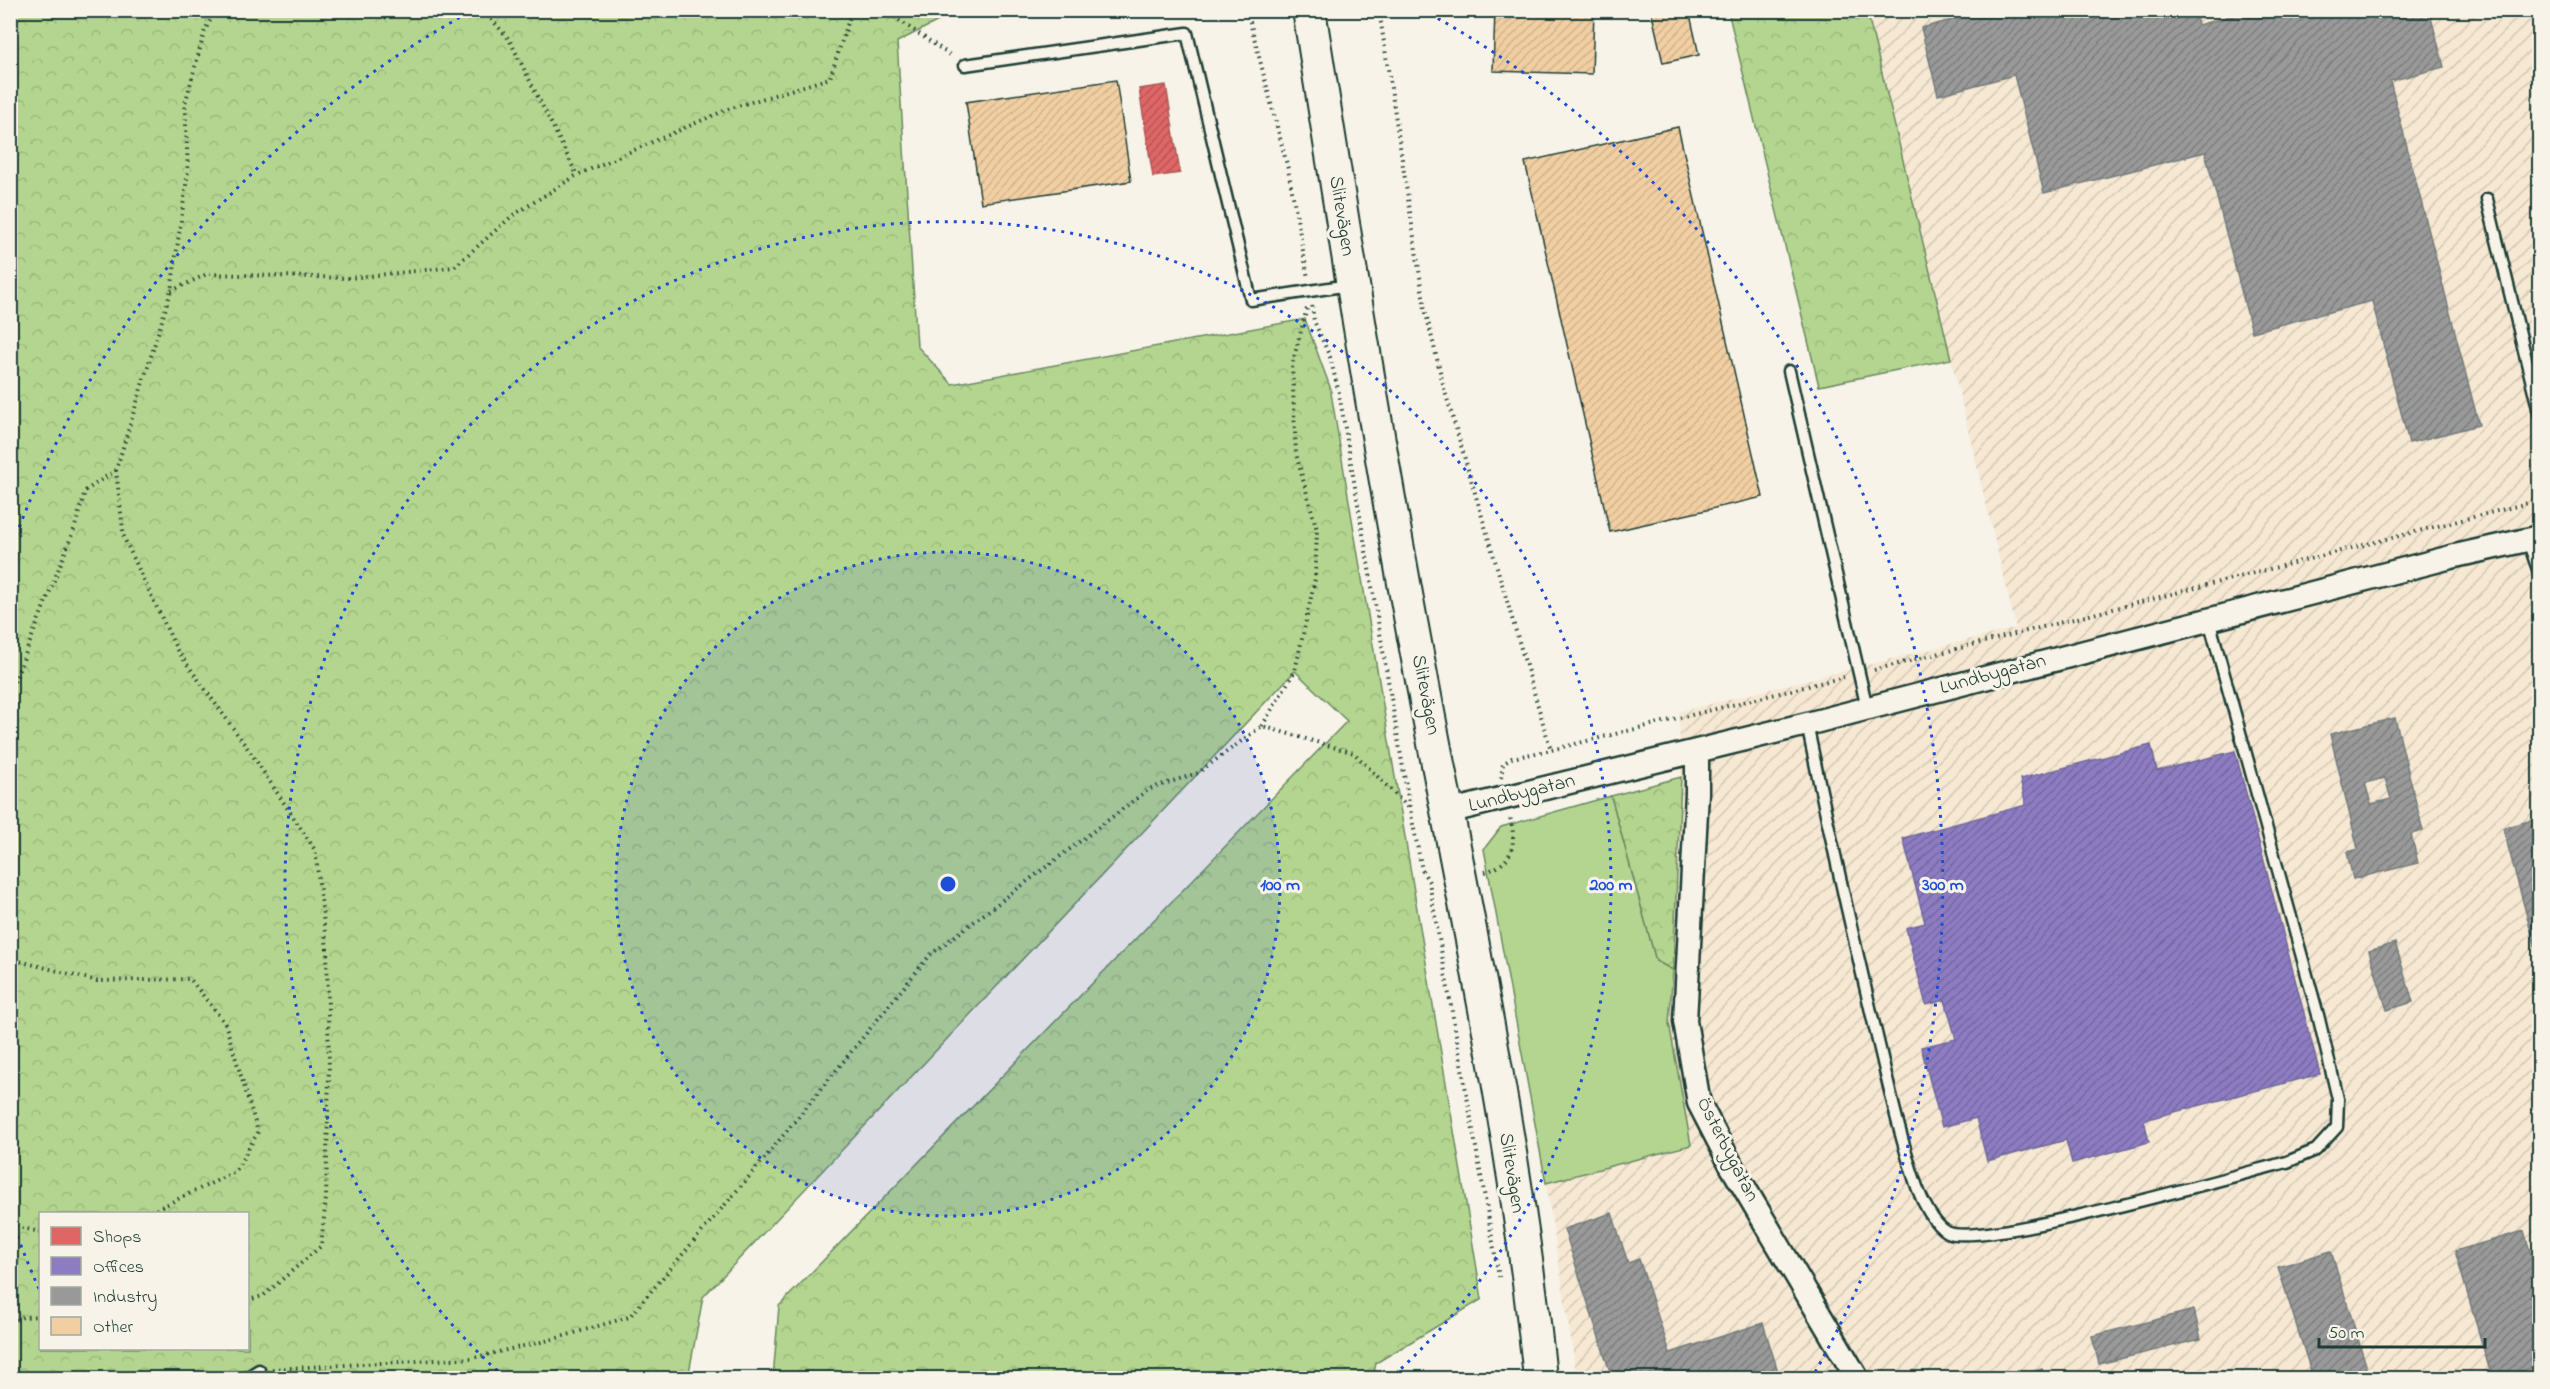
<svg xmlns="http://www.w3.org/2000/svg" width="2550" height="1389" font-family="'Indie Flower',sans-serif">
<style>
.industrial{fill:url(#industrial-furrows)}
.green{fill:#b4d58f;stroke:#6a8962;stroke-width:1.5}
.forest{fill:url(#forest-crowns);stroke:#6a8962;stroke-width:1.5;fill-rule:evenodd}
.shops{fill:url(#shops-hatch);stroke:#a65a57;stroke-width:1.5}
.offices{fill:url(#offices-hatch);stroke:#6d6998;stroke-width:1.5}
.industry{fill:url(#industry-hatch);stroke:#747d7b;stroke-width:1.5;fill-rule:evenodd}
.building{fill:url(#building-hatch);stroke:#1f3d34;stroke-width:1.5}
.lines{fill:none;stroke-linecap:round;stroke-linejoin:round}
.service-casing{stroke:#1f3d34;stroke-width:15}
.minor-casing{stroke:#1f3d34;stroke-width:27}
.secondary-casing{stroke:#1f3d34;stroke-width:36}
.path{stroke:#1f3d34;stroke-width:4;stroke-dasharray:1.5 4.5;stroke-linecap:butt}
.service{stroke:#f7f3e8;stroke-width:10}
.minor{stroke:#f7f3e8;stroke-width:22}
.secondary{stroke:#f7f3e8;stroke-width:32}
.ring{fill:none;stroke:#1d4ed8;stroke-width:3;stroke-dasharray:3 6}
.labels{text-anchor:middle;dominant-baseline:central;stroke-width:6;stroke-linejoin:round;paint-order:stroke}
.street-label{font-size:20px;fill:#1f3d34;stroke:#f7f3e8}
.centre{fill:#1d4ed8;stroke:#f7f3e8;stroke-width:3}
.ring-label{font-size:18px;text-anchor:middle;font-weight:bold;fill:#1d4ed8;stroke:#f7f3e8;stroke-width:6;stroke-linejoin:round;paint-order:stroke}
</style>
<defs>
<pattern id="industrial-furrows" width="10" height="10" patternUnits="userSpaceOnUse" patternTransform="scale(1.5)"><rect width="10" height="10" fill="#f6e8d3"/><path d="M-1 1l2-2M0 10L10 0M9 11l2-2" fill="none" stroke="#d2c8b6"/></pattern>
<pattern id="forest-crowns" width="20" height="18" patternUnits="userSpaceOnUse" patternTransform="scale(1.5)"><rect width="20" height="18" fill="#b4d58f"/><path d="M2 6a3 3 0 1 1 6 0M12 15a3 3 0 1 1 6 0" fill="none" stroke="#9ab87c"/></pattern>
<pattern id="shops-hatch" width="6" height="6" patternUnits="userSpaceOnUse" patternTransform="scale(1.5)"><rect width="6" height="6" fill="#e06666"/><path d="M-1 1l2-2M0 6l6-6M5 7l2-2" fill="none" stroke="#b55555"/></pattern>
<pattern id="offices-hatch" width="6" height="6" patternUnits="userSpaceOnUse" patternTransform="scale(1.5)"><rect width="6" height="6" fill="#8e7cc3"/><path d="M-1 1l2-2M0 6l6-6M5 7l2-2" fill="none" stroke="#73679f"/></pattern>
<pattern id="industry-hatch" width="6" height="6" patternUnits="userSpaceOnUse" patternTransform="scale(1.5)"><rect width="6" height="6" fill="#999"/><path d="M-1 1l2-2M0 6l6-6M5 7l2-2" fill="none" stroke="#7c7e7e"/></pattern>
<pattern id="building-hatch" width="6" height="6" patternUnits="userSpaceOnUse" patternTransform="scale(1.5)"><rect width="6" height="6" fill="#f2cfa3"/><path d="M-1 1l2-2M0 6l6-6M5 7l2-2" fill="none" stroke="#cfb38d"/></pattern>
</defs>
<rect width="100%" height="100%" fill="#f7f3e8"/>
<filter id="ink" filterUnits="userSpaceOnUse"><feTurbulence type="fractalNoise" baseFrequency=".0167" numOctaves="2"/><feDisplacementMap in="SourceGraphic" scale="12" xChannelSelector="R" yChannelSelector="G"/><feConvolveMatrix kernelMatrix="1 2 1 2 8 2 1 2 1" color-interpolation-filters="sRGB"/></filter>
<g filter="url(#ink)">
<!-- industrial -->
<path class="industrial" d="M1867 11H2539V1378H1577L1546 1183 1690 1145 1669 1023 1681 777 1679 712 2016 628Z"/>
<!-- green -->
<path class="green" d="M1611 796 1656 961 1673 970 1669 1023 1691 1145 1546 1183 1484 849 1501 827Z"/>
<!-- forest -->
<path class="forest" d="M10 11H958L897 42 917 346 952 384 1305 319 1330 387 1482 1299 1376 1363 1373 1378H773L779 1306 1347 721 1295 671 703 1297 688 1378H11ZM40 1214H248V1348H40Z
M1728 11H1867L1951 359 1819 386Z
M1681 777 1673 970 1656 961 1611 796Z"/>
<!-- shops -->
<path class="shops" d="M1166 85 1180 173 1153 177 1139 89Z"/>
<!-- offices -->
<path class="offices" d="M2151 745 2157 771 2235 751 2320 1074 2144 1120 2149 1142 2072 1163 2066 1140 1987 1161 1976 1118 1942 1127 1921 1047 1956 1039 1945 1000 1926 1005 1906 928 1925 923 1903 838 2026 805 2020 779Z"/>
<!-- industry -->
<path class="industry" d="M1990 10H2194L2198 25 2252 10H2429L2444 67 2390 81 2479 425 2409 443 2372 301 2252 332 2205 152 2044 193 2014 75 1938 95 1921 28Z
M2395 718 2423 831 2411 834 2418 863 2353 879 2347 852 2358 849 2330 734ZM2385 778 2391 799 2371 804 2365 783Z
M2540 818V964L2503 828Z
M2395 943 2413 1002 2387 1010 2369 951Z
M1612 1213 1628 1263 1639 1259 1670 1353 1763 1323 1780 1378H1612L1564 1229Z
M2524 1231 2540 1285V1366L2492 1378 2455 1251Z
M2331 1251 2370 1378H2313L2278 1267Z
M2194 1310 2201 1339 2099 1364 2092 1336Z
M2042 1369 2045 1378H2015Z"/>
<!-- building -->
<path class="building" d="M1495 10H1594L1592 74 1493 71Z
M1651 10H1689L1699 55 1663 63Z
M1116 80 1131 181 981 203 966 102Z
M1678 127 1763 497 1610 532 1525 162Z"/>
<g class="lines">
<!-- service casing -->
<g class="service-casing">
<path id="service" d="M965 65 1187 33 1251 300 1349 285
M2487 199 2540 416
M1789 371 1867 708
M2528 541 2540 575
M1807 724C1827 822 1849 919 1872 1016 1886 1073 1898 1132 1917 1187 1922 1201 1934 1225 1947 1232 1981 1249 2236 1175 2287 1162L2316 1150 2337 1127 2338 1099 2318 1015 2209 620
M246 1378 259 1370"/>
</g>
<!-- minor casing -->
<g class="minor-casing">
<path id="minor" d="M1697 751V793L1685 1021 1699 1103 1732 1167 1857 1378
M1447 812 1807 724 2455 556 2540 537"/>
</g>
<!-- secondary casing -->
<g class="secondary-casing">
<path id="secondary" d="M1309 10C1345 238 1381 465 1424 691 1467 919 1517 1147 1540 1378"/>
</g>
<!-- path -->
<path class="path" d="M216 10 205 30 185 104 188 171 171 291 207 274 349 278 454 267 512 216 577 175 728 109 830 78 852 10
M483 10 509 39 577 175
M884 10 953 57
M1247 10 1288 169 1308 278
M1379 10 1425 309 1444 388 1551 750 1844 677
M1312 306 1314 321 1330 357 1339 393 1410 809 1422 870 1429 882 1499 1277
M116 470 124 538 177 650 253 756 315 850 327 949 329 1072 326 1198 321 1246 263 1296 248 1300
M1874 670 2540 500
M10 693 75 527 85 491 116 470 171 291
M1262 726 1295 671 1315 579 1317 530 1296 454 1292 365 1307 308
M1501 778 1503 764 1512 758 1551 750
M1485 872C1513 864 1517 844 1510 817
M10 956 19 961 97 981 190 979 225 1023 258 1132 235 1172 155 1210 136 1214
M10 1225 40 1232
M10 1322 23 1317 40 1316
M272 1369 472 1358 554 1339 629 1317 764 1159 930 955 1149 789 1198 773 1262 726 1354 753 1410 809"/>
<!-- service -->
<use href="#service" class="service"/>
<!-- minor -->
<use href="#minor" class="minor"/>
<!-- secondary -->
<use href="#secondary" class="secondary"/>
</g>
</g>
<!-- distance rings -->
<circle cx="948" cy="884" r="332" fill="#1d4ed8" fill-opacity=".12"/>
<g class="ring">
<circle cx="948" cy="884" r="332"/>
<path d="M504 1377A663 663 0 1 1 1392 1377"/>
<path d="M39 1289A995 995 0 0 1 13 1224M13 544A995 995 0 0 1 466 14M1430 14A995 995 0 0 1 1814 1374"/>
</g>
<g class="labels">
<!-- street labels -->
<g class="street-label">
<text transform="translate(1341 216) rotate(81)">Slitevägen</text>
<text transform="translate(1993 675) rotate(-15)">Lundbygatan</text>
<text transform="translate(1425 695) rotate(79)">Slitevägen</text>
<text transform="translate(1522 794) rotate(-14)">Lundbygatan</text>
<text transform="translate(1727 1150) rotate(63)">Österbygatan</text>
<text transform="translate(1511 1173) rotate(81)">Slitevägen</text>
</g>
</g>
<circle cx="948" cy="884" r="9" class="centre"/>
<g class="ring-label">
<text x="1280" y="890">100 m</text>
<text x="1611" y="890">200 m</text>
<text x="1943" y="890">300 m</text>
</g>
<!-- margin -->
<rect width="2550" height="1389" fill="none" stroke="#f7f3e8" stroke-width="36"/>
<rect x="18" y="18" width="2514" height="1353" fill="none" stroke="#1f3d34" stroke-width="2" filter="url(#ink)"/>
<!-- legend -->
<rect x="39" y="1212" width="210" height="138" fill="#f7f3e8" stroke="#a1aaa0" stroke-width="1.5"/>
<rect x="51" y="1227" width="30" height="18" fill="#e06666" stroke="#a1aaa0" stroke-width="1.5"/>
<text x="93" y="1242" font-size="18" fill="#1f3d34">Shops</text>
<rect x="51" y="1257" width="30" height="18" fill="#8e7cc3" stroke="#a1aaa0" stroke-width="1.5"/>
<text x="93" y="1272" font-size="18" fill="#1f3d34">Offices</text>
<rect x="51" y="1287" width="30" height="18" fill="#999999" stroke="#a1aaa0" stroke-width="1.5"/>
<text x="93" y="1302" font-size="18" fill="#1f3d34">Industry</text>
<rect x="51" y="1317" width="30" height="18" fill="#f2cfa3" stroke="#a1aaa0" stroke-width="1.5"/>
<text x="93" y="1332" font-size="18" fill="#1f3d34">Other</text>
<!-- scale -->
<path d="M2319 1338v9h166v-9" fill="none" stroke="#1f3d34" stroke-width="3"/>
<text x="2328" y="1338" font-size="18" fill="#1f3d34" stroke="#f7f3e8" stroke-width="4.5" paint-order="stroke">50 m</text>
</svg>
